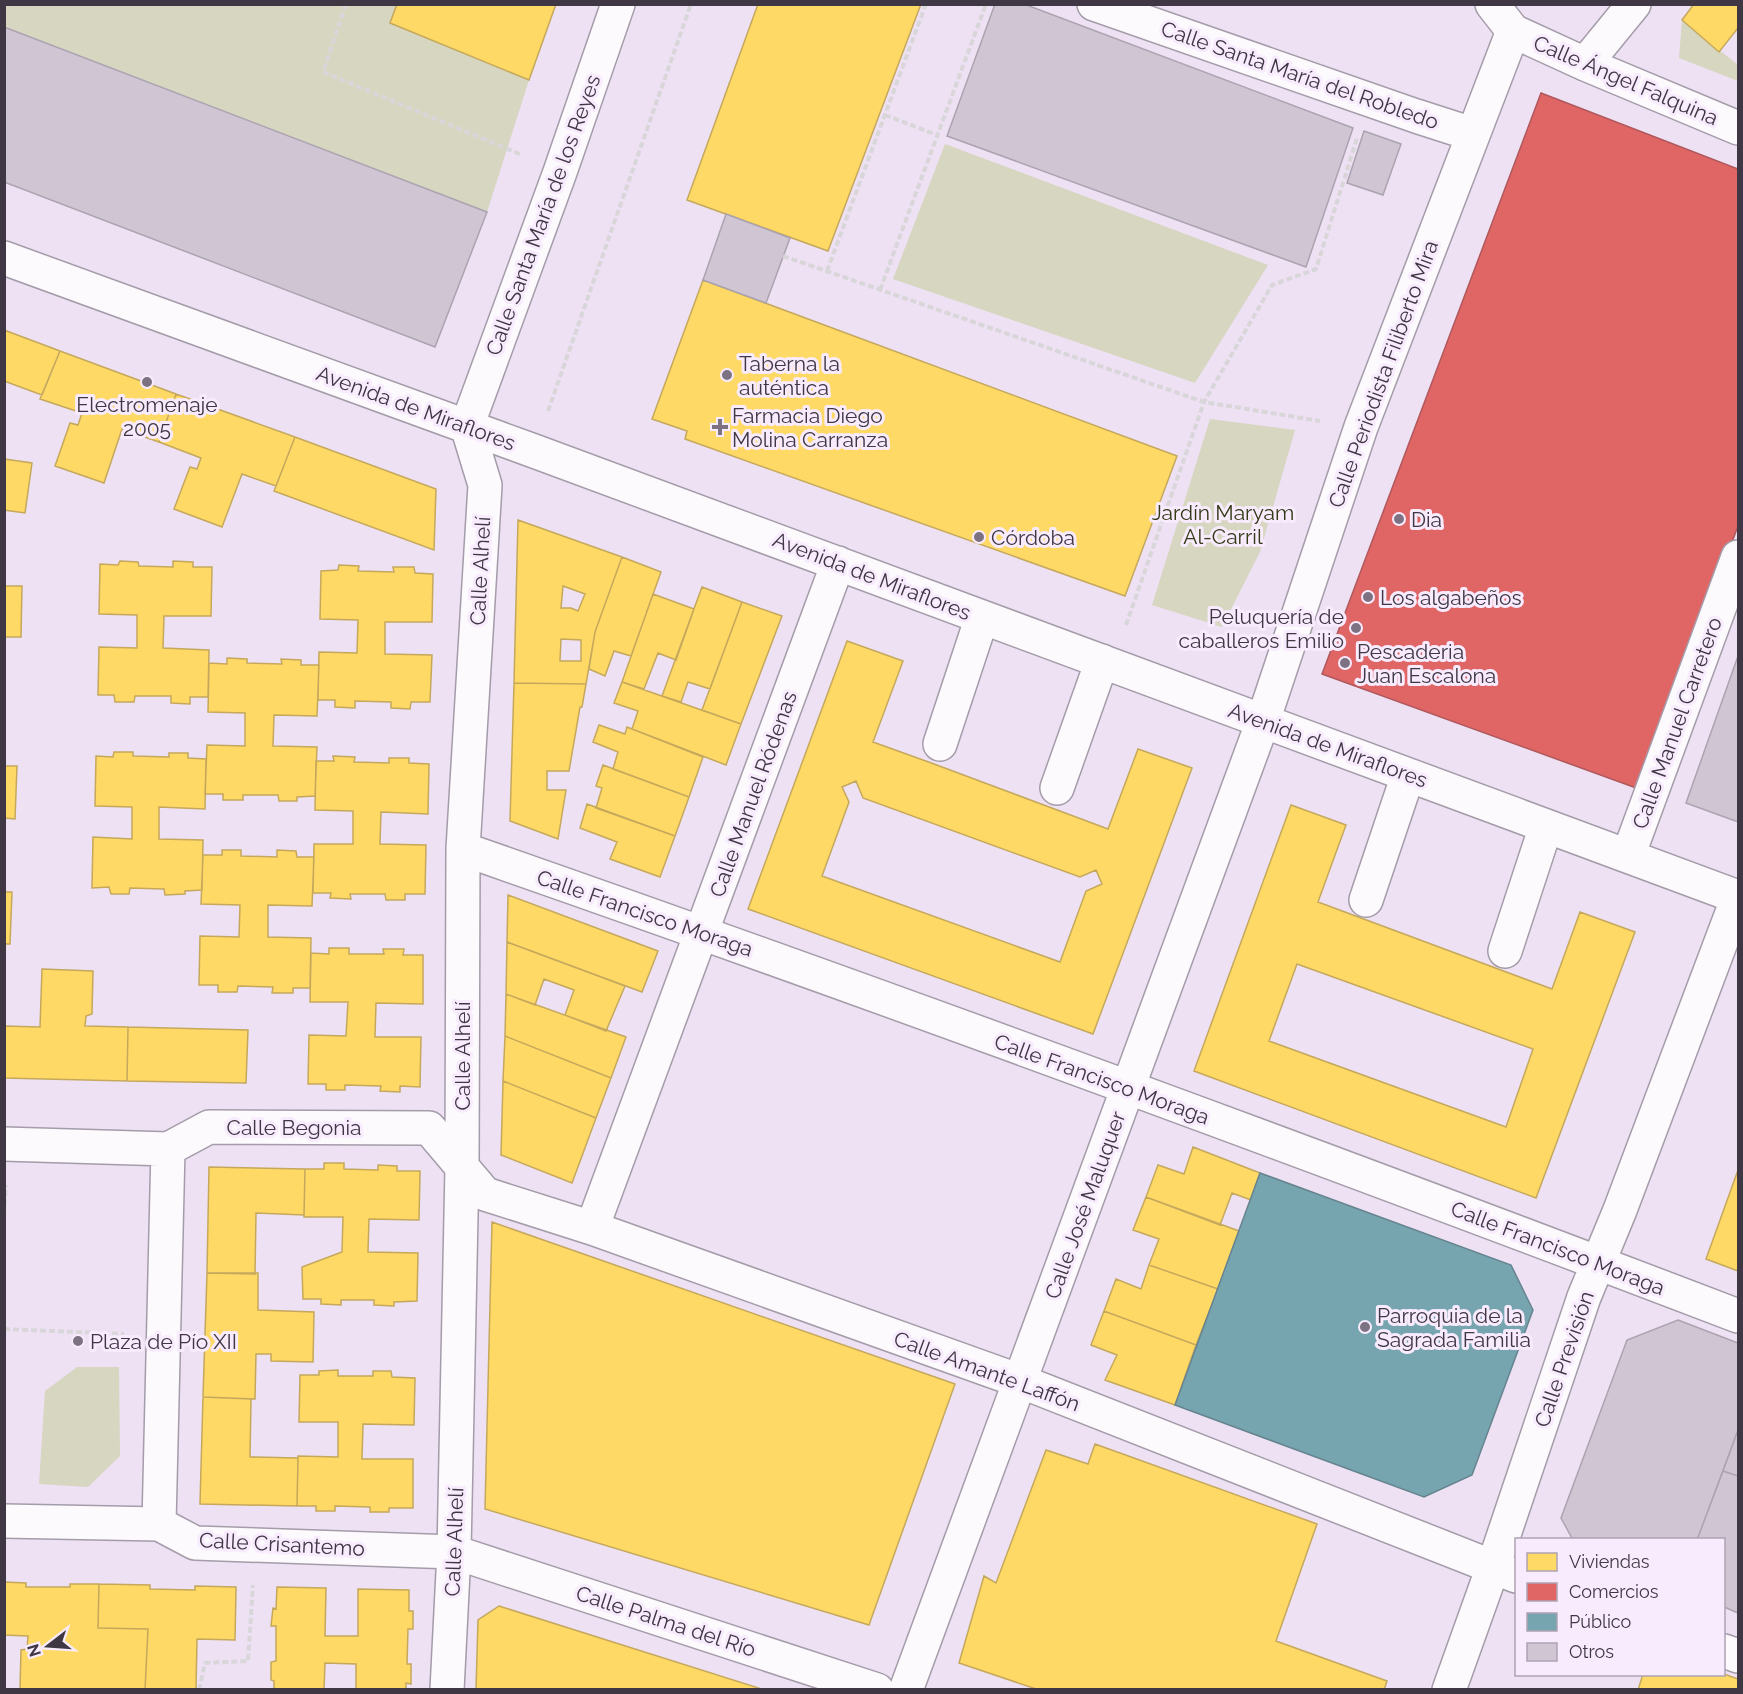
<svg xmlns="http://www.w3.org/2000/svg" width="1743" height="1694" font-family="Raleway,sans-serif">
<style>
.green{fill:#d6d6c1}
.homes{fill:#ffd966;stroke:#c5a85c;stroke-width:1.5;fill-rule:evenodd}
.shops{fill:#e06666;stroke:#b0585c;stroke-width:1.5}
.public{fill:#76a5af;stroke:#66848f;stroke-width:1.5}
.building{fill:#cfc5d3;stroke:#aca3b0;stroke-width:1.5}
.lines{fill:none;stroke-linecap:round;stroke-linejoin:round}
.minor-casing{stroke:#a49ca9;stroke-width:36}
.path{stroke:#d9d6da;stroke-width:4;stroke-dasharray:6 3;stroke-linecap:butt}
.minor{stroke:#fcfafd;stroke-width:33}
.poi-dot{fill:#7c7281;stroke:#f8ebfe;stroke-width:2}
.labels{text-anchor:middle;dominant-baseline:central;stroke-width:6;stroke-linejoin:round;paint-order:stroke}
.street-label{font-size:21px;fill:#3f3743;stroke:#f8ebfe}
.poi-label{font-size:21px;fill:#3f3743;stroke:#f8ebfe;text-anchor:start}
.park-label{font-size:21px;fill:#343a16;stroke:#f8ebfe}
</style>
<rect width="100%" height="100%" fill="#ede1f3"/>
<!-- green -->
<path class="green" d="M4 5H397L391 23 529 80 487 212 5 27Z
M1682 20 1738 65V81L1679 58Z
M945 144 1268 265 1195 383 893 279Z
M1210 419 1295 430 1260 552 1222 627 1152 605Z
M77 1367H119L120 1456 88 1487 39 1484 45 1391Z"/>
<!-- homes -->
<path class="homes" d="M397 4H556L529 80 390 23Z
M758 4H921L828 251 687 200Z
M1694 4H1738V28L1719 52 1682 20Z
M703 280 1177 456 1125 596 685 439 687 431 652 419Z
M4 330 60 351 42 395 4 381Z
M60 351 176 394 159 442 122 429 104 483 55 466 70 423 78 425 82 413 40 399Z
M176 394 295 437 276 486 242 474 222 527 174 509 190 467 197 469 201 458 159 442Z
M295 437 436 489 434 550 274 491Z
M4 459 32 463 25 513 4 510Z
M518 520 622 557 595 632 586 684 514 683ZM563 586 585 594 578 611 571 608H561ZM561 639 581 640V661H560Z
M622 557 661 572 631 656 614 651 605 676 589 669 595 632Z
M120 561 138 562 139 566 173 567V561L193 562V567H212L211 616H164L163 648 209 650 208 697H190V704L171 703V696H135L134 702H115L114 695H98L99 647 137 648V615L99 614 100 564 118 565Z
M339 565 359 566 358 571 394 572 393 567H414L415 573 433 574 432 622H385V654L432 655 430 702H411L410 709 391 708V702L355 701V708L335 707V700H318L319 652 357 653 358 620 320 619 321 571 338 570Z
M4 586H22L21 637H4Z
M702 587 742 602 710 689 688 682 681 702 662 696Z
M653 594 694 609 676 660 658 653 644 689 622 682Z
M742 602 782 616 741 724 702 710Z
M847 641 903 661 873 742 934 764 1108 829 1138 749 1192 768 1093 1034 748 909ZM856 781 863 798 1080 877 1096 870 1102 884 1086 891 1060 962 822 876 849 802 842 787Z
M227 658 247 659V663L282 664 281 659 301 660V665H319L317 716 274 715 273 746 317 747 315 796 297 797V801H279L278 795H243V800H223V794H205L207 745 245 746V713L208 712 209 663 227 664Z
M622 682 741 724 726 765 632 729 638 711 614 703Z
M514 683 586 684 582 707H580L569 771H547V790H566L558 839 510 821Z
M599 725 625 734 627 727 632 729 703 757 689 797 613 769 618 752 593 742Z
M114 752H133V756L169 757V753H188V758L206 759 205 809 159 807V839L203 840 202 890 185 891V894L165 895 164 889 130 888 129 894H111L109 887 92 888 93 837 132 839V807L95 806 96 756 113 757Z
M333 756 355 757 354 762 389 763V758H409V763L429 764 428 814 381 812 380 844 426 845 425 894H405V900H386L385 894H350L351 899 330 898 331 893H313L314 844H353V811L315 810 316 761H334Z
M603 765 689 797 675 836 596 808 602 788 596 786Z
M4 766H17L15 819 4 818Z
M587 804 675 836 660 877 610 859 617 842 580 828Z
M1291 805 1346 825 1318 902 1552 989 1580 912 1635 932 1536 1198 1194 1071ZM1297 964 1533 1049 1506 1127 1269 1041Z
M222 850H241V856L277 857V850L296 851 297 857H314L312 906 268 905V937L311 938 310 988H293V993H272L273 987 238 986 237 992H218V985H199L200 936 239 937 240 905 201 904 203 855H222Z
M4 892H12L10 944H4Z
M508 895 658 951 642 992 507 942Z
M507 942 625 986 606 1031 565 1015 574 990 544 979 535 1005 506 994Z
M329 948H349V954H384L383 949H404L403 955H423V1004L376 1003 375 1037H421L420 1087 400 1086V1092L380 1091 381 1086 345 1085V1090H326V1084H308L309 1035 346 1036 348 1002H310L311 953 329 954Z
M42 969 93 971 92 1014 86 1016 85 1026 128 1027 127 1081 4 1078V1026L40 1027Z
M506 994 626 1037 611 1078 505 1036Z
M128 1027 248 1030 246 1083 127 1081Z
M505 1036 611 1078 596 1118 503 1081Z
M503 1081 596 1118 572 1183 501 1155Z
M1193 1147 1260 1173 1251 1200 1232 1193 1220 1225 1146 1197 1158 1165 1184 1174Z
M324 1163H344V1169L378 1170V1165L397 1166V1171H420L419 1220 369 1219 368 1252 418 1253 417 1301 394 1302V1306L374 1305V1300H341V1305L321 1304V1299H303L302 1267 342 1252 343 1217H304L305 1169H324Z
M209 1167 305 1169 304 1215 256 1213 255 1274 207 1273Z
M1738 1170V1271L1706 1259Z
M1146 1197 1239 1231 1218 1289 1149 1265 1159 1239 1133 1230Z
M492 1222 955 1384 869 1625 485 1509Z
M1149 1265 1218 1289 1196 1345 1104 1311 1116 1279 1141 1289Z
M207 1273H258V1310L314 1312 313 1362 271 1361V1354H256L255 1399 203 1397Z
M1104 1311 1196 1345 1175 1405 1105 1380 1117 1355 1091 1345Z
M338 1370V1376H373V1371H391L392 1377 415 1378 414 1425 363 1424 362 1459H413V1508H389V1512H370V1507L335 1506V1511H316V1506H297L298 1456 338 1457V1422H299L300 1375H319V1371Z
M203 1397 251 1399 250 1457 298 1458 297 1506 200 1504Z
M1095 1444 1317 1524 1276 1641 1387 1681 1384 1690H1039L959 1663 984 1576 996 1583 1046 1450 1088 1464Z
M4 1582 26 1583V1587H70V1584H99L98 1628 148 1629 145 1690H20L21 1650 27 1649 28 1636 4 1635Z
M99 1584 150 1585V1589L195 1590V1586L236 1587 235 1640 197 1639 196 1690H145L148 1629 98 1628Z
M277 1587 326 1588 325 1636H358V1589L409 1590V1611H413V1629H408L407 1664H411V1684L406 1683V1690H356V1664L325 1663 324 1690H274V1681L271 1680V1662L276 1661V1626H271L273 1608 276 1609Z
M499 1606 765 1690H476L478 1620Z
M1643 1674H1724L1738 1679V1690H1638Z"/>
<!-- shops -->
<path class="shops" d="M1541 93 1738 169V526L1639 789 1322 674Z"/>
<!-- public -->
<path class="public" d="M1260 1173 1511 1265 1533 1310 1472 1475 1424 1497 1175 1405Z"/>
<!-- building -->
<path class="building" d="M995 4H1024L1353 128 1306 267 947 136Z
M4 27 487 212 435 347 4 182Z
M1364 131 1401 144 1383 195 1347 183Z
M726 214 790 238 766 303 703 280Z
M1738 656V822L1686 803Z
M1678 1320 1738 1343V1430L1697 1540H1573L1561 1518 1627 1340Z
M1738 1430V1476L1723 1471Z
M1723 1471 1738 1476V1613L1724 1607V1540H1697Z"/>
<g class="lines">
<!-- minor casing -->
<g class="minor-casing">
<path id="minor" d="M1094 4 1416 116 1472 134
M1492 4 1513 31 1585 64 1738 128
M1585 64 1634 4
M4 258 534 451 1738 897
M940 744 982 617
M1057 788 1102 661
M463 849C891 998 1316 1155 1738 1316
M1628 856 1738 557
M1366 900 1408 775
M1505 951 1546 826
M4 1144 168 1149 209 1127 429 1128 485 1194 592 1228 1020 1381 1516 1576
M592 1228 838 563
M4 1521 159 1524 195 1543 454 1552 877 1690
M159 1524 168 1149
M1724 1651 1738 1656
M447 1690 454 1552 462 1167 463 849 485 485 467 426 560 172 618 4
M906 1690 1263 721 1361 427 1513 31
M1449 1690 1493 1567 1584 1297 1620 1210 1738 897"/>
</g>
<!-- path -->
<path class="path" d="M346 4 323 72 522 155
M885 115 937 135
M783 256 1204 402 1320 421
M827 271 926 4
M880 290 986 4
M548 411 691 4
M1126 625 1204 402 1272 285 1316 269 1357 138
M4 1214 6 1185
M4 1329 124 1334
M199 1690 205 1663 248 1661 253 1585"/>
<!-- minor -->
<use href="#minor" class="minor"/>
</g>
<!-- markers -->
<g class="poi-dot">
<circle cx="727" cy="375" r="6"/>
<circle cx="147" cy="382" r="6"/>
<path d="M717 418h6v6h6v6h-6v6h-6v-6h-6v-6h6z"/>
<circle cx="1399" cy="519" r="6"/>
<circle cx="979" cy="537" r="6"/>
<circle cx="1368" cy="597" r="6"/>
<circle cx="1356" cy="628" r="6"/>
<circle cx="1345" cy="663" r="6"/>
<circle cx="1365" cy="1327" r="6"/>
<circle cx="78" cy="1341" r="6"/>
</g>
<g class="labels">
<!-- street labels -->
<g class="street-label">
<text transform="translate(1300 75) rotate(19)">Calle Santa María del Robledo</text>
<text transform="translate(1626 80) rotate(23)">Calle Ángel Falquina</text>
<text transform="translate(543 215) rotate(-70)">Calle Santa María de los Reyes</text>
<text transform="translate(1383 374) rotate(-70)">Calle Periodista Filiberto Mira</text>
<text transform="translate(416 408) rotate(20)">Avenida de Miraflores</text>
<text transform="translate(480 571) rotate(-87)">Calle Alhelí</text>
<text transform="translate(872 576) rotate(21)">Avenida de Miraflores</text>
<text transform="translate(1677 723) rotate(-70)">Calle Manuel Carretero</text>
<text transform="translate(1328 745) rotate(20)">Avenida de Miraflores</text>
<text transform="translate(753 794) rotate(-70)">Calle Manuel Ródenas</text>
<text transform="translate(645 913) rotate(19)">Calle Francisco Moraga</text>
<text transform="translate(462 1056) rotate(-90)">Calle Alhelí</text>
<text transform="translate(1102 1079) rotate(20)">Calle Francisco Moraga</text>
<text x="294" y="1127">Calle Begonia</text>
<text transform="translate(1085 1205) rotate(-70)">Calle José Maluquer</text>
<text transform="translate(1558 1248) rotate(21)">Calle Francisco Moraga</text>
<text transform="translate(1564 1359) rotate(-71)">Calle Previsión</text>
<text transform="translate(987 1371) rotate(20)">Calle Amante Laffón</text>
<text transform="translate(454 1542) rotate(-88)">Calle Alhelí</text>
<text transform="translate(282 1544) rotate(3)">Calle Crisantemo</text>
<text transform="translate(666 1621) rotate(18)">Calle Palma del Río</text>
</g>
<!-- poi labels -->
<g class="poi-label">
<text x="739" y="363">Taberna la<tspan x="739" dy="24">auténtica</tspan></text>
<text x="147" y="404" text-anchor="middle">Electromenaje<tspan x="147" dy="24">2005</tspan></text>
<text x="732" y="415">Farmacia Diego<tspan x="732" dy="24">Molina Carranza</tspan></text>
<text x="1411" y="519">Dia</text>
<text x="991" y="537">Córdoba</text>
<text x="1380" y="597">Los algabeños</text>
<text x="1344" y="616" text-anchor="end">Peluquería de<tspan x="1344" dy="24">caballeros Emilio</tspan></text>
<text x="1357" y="651">Pescaderia<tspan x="1357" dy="24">Juan Escalona</tspan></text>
<text x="1377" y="1315">Parroquia de la<tspan x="1377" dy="24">Sagrada Familia</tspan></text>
<text x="90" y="1341">Plaza de Pío XII</text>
</g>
<!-- park labels -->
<g class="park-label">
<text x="1223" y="512">Jardín Maryam<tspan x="1223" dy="24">Al-Carril</tspan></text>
</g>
</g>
<!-- border -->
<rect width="1743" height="1694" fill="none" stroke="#3f3743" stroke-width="12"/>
<!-- legend -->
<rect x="1515" y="1538" width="210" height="138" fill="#f8ebfe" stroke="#aea3b3" stroke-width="1.5"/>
<rect x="1527" y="1553" width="30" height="18" fill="#ffd966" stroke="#aea3b3" stroke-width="1.5"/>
<text x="1569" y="1568" font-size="18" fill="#3f3743">Viviendas</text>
<rect x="1527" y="1583" width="30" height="18" fill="#e06666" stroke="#aea3b3" stroke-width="1.5"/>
<text x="1569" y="1598" font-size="18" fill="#3f3743">Comercios</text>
<rect x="1527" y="1613" width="30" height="18" fill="#76a5af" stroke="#aea3b3" stroke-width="1.5"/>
<text x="1569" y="1628" font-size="18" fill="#3f3743">Público</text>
<rect x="1527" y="1643" width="30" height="18" fill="#cfc5d3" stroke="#aea3b3" stroke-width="1.5"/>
<text x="1569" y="1658" font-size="18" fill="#3f3743">Otros</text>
<!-- north arrow -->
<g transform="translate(48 1646) rotate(253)" stroke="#f8ebfe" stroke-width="4.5" paint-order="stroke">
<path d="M0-4.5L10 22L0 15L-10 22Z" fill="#3f3743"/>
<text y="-9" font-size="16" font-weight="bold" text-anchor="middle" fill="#3f3743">N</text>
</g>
</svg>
